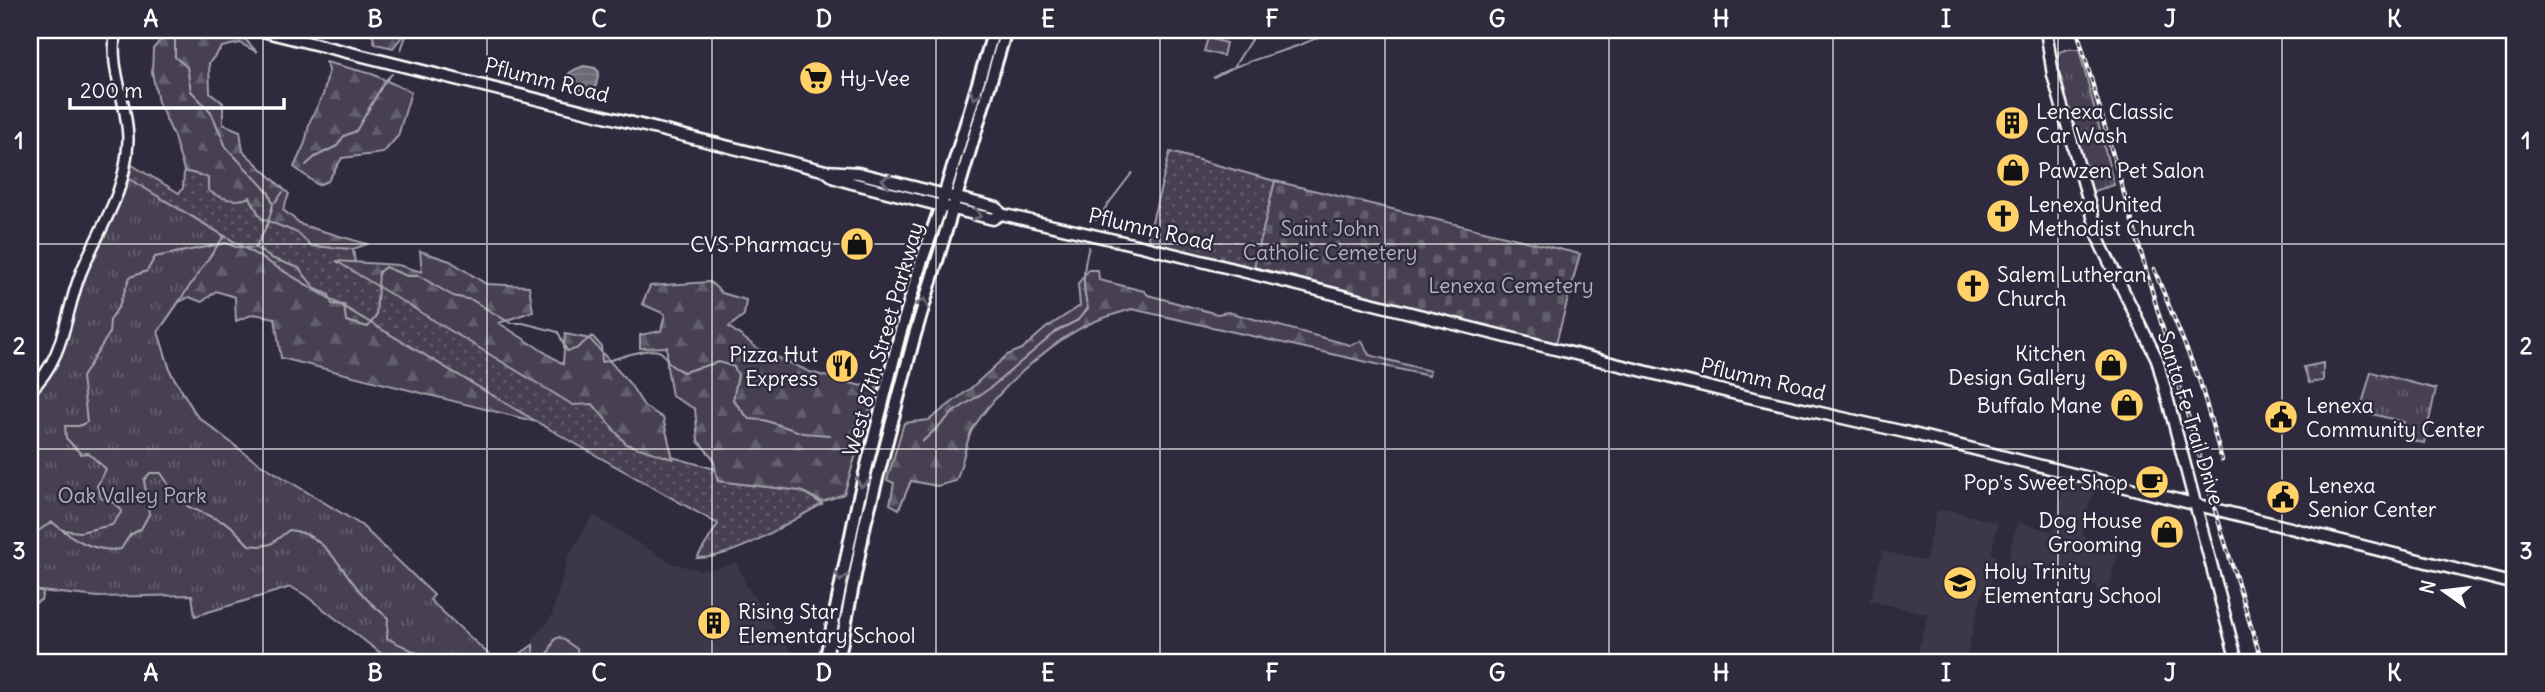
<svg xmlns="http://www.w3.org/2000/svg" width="2545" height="692" font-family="Delius,sans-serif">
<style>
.built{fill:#3c3749}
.grass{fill:url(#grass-dots);stroke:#a2a0a8;stroke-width:2}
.forest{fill:url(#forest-firs);stroke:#a2a0a8;stroke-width:2}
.cemetery{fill:url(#cemetery-stones);stroke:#a2a0a8;stroke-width:2}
.park{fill:url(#park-tufts);stroke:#a2a0a8;stroke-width:2}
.pitch{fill:#464152;stroke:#a2a0a8;stroke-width:2}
.water{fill:url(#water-rules);stroke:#a7a6ad;stroke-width:2}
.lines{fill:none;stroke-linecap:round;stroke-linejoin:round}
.stream{stroke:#a7a6ad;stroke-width:2}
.tertiary-casing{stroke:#fff;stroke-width:14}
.secondary-casing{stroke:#fff;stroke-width:15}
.primary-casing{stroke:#fff;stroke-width:16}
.tertiary{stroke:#2f2a3d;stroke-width:9}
.secondary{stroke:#2f2a3d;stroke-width:10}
.primary{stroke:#2f2a3d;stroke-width:10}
.rail-casing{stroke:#fff;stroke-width:4.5}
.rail{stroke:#2f2a3d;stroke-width:2;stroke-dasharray:5;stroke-linecap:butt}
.oneway{stroke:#6d6a77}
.grid{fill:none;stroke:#fff;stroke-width:2;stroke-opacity:0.55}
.labels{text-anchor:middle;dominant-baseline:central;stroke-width:5;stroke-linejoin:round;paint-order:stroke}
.poi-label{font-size:21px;fill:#fff;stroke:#2f2a3d;text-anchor:start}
.street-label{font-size:21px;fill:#fff;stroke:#2f2a3d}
.park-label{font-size:21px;fill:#b5b3ba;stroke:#2f2a3d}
.neatline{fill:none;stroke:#fff;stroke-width:2.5}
.grid-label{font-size:23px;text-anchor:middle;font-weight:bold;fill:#fff}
</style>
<defs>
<pattern id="grass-dots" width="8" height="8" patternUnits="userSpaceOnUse" patternTransform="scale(1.75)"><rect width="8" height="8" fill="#464152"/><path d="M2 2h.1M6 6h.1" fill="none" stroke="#625e6c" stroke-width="1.8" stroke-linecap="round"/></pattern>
<pattern id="forest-firs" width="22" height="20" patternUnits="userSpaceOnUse" patternTransform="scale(1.75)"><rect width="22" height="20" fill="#464152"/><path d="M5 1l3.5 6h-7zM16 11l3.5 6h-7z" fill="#625e6c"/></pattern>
<pattern id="cemetery-stones" width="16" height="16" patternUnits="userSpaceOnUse" patternTransform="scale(1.75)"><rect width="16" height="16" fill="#464152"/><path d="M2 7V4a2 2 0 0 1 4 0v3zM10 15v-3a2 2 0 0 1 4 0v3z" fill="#625e6c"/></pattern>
<pattern id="park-tufts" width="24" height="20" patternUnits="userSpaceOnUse" patternTransform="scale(1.75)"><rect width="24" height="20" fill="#464152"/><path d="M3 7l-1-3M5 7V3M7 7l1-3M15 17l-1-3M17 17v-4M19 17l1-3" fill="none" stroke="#625e6c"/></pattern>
<pattern id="water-rules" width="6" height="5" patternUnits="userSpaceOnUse" patternTransform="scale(1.75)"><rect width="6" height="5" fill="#6d6a77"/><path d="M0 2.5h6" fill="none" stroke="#83808b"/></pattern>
</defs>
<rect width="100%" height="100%" fill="#2f2a3d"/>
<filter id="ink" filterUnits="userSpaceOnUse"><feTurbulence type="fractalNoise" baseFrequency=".0143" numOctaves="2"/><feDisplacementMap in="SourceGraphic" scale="14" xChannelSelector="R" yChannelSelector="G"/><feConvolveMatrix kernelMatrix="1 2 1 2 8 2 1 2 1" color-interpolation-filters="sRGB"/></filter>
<g filter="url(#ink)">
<!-- built -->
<path class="built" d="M2065 481 2096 488 2089 504 2082 536 2120 545 2108 593 2097 590 2096 585 2026 569V573L2006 568 2017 522 2053 531Z
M1937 510 1951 511 1998 523 1991 554 1997 556 1988 591H1983L1965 662H1915L1928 614 1870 601 1883 551 1925 561Z
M593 515 671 563 699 570 718 568 737 562 746 585 794 656 793 662H533V639L551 618 568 557Z"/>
<!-- grass -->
<path class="grass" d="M1170 152 1275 181 1254 269 1152 243 1148 237Z
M132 165 179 193 183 188 184 171 208 177 250 197 261 218 298 233 311 246 353 249 355 263 338 262 593 404 626 444 715 469 718 481 801 491 822 504C786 523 737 558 697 558L718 524 537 422 129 179Z
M2323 363V381L2309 383 2304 367Z"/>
<!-- forest -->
<path class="forest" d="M207 30 242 36 257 52 240 43 222 47 209 63 210 92 223 103V124L240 131 243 151 289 194 283 210 302 225 367 244 353 249 311 246 298 233 261 218 250 197C237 203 219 199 208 190V177L184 171 173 134 158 102 152 72 153 49 168 31 199 37Z
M371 30H407L393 48 375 44Z
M326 62 372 74 411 92 398 136 383 153 342 158 328 181 318 185 294 167 305 143 310 121 323 95 329 70Z
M164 200 537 422 281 358 275 318 254 314 236 321 235 297 216 291 202 302 189 297 179 302 158 332 171 373 197 416 233 446 48 574 41 600 30 606V405L36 401Z
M420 251 450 261 486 284 529 286 533 311 499 323 563 364 565 334 590 339 630 384 644 406 663 418 673 459 626 444 593 404 573 405 336 261 398 265 422 272Z
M1088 270H1098L1099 280 1144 291 1148 295 1217 314 1228 312 1350 345 1362 341 1369 355 1430 371 1429 376 1132 309C1119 313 1104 317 1091 323 1051 341 995 392 972 430 966 441 962 467 956 481L937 486 911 481 899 509 890 504 894 483 887 480 904 423 929 420 971 388 1007 355 1022 349 1046 328 1080 306 1078 284Z
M710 282 722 293 746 300 744 315 729 327 757 348 810 372 861 386 880 376 844 494 822 502 801 491 718 481 713 458 698 441 695 409 672 396 667 367V347L640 348V335L661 331 665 314 642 304 650 286Z
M533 645V662H508Z"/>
<!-- cemetery -->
<path class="cemetery" d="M1275 181 1580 254 1556 343 1254 267Z"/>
<!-- park -->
<path class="park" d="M2069 49H2079L2114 185 2090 192 2056 64 2059 52Z
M129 179 224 236 158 332 171 373 197 416 251 458 361 525 434 595 430 600 497 662H389L383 655 305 595 291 587 195 616 192 595 99 597 30 590V396C69 365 71 310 89 267 102 237 119 210 129 179Z
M2371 372 2436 389 2424 443 2401 438 2404 422 2360 411Z"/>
<!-- pitch -->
<path class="pitch" d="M1208 38 1226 43 1223 56 1204 51Z
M560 637 577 649 578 662H544L555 639Z"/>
<!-- water -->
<path class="water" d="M584 66 595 68 599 72 595 90 591 94 571 87 567 83C565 71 575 70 584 66Z"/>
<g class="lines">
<!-- stream -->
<path class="stream" d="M175 39V57L187 67 191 91 211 112 226 147 269 193 273 204 268 223 256 247
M401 50 408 30
M1235 65 1257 30
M1214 77C1251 56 1295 52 1332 30
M306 165 315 157 337 146 344 136 356 131 385 81 392 74
M275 202 283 192
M1096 220 1132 173
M922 442 955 411 989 389 1057 331 1078 320 1088 308C1082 289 1083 266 1089 247
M63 530 80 532 112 525 122 511 116 504 101 498 97 486 106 469 88 453 81 454 66 438 65 426H79L87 422 82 377 109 334 110 320 119 306 130 277 147 271 155 257 226 243 236 247 256 248 271 258 299 268 314 287 329 295 332 304 344 305 346 321 368 327 376 316 379 272 385 267 407 276H419L453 296 472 300 510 323H523L558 332 567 351 576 349 592 336 601 346 602 362C616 360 652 344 662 353 665 355 666 360 669 363 672 367 678 369 683 372L719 362 734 367 738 375 733 400 749 419 764 420 803 433 830 435
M30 536 52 522C72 538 93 553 121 549L130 535 141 529 149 514 144 480 150 473H161L176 496 189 507 230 525 249 545 260 546 271 544 289 530C326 533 341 571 364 596 371 604 380 611 388 618L387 638C401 646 419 652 431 662"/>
<!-- tertiary casing -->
<g class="tertiary-casing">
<path id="tertiary" d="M30 391C65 358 64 317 80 275 99 227 126 196 128 140 128 102 108 68 116 30"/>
</g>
<!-- secondary casing -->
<g class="secondary-casing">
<path id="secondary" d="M258 30 826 171 858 173 997 208 1001 214
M2046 30 2053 75 2101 245 2157 359 2237 662
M826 171 835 178 852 183 989 218 993 219 1001 214
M1001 214 1141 246 1736 394 1909 433 2515 584"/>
</g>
<!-- primary casing -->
<g class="primary-casing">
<path id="primary" d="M825 662 858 501 900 334 921 263 941 206 994 30
M838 662 865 524 914 338 1006 30"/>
</g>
<!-- tertiary -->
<use href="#tertiary" class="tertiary"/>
<!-- secondary -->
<use href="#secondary" class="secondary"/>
<!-- primary -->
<use href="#primary" class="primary"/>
<!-- rail casing -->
<g class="rail-casing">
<path id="rail" d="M2077 30 2215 510 2262 662
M2154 269 2200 382 2222 460"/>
</g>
<!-- rail -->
<use href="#rail" class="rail"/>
</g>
<!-- one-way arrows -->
<defs><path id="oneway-chevron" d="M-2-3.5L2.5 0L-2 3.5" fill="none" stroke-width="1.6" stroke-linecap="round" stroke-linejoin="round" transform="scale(1.75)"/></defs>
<g class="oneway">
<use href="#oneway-chevron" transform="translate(975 95) rotate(107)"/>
<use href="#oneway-chevron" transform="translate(886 180) rotate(-167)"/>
<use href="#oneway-chevron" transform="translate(977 215) rotate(15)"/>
<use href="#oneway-chevron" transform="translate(923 303) rotate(-74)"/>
<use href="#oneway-chevron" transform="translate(862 483) rotate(104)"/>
<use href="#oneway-chevron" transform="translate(841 577) rotate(102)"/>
</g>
</g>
<!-- grid -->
<path class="grid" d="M263 30V662M487 30V662M712 30V662M936 30V662M1160 30V662M1385 30V662M1609 30V662M1833 30V662M2058 30V662M2282 30V662M30 244H2515M30 449H2515"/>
<!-- icons -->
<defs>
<g id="supermarket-disc" transform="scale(1.75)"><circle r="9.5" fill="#ffd166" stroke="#2f2a3d"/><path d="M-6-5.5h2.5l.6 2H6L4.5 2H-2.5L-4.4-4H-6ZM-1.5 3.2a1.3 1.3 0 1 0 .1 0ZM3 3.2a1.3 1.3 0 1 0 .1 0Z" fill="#111"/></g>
<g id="building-disc" transform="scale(1.75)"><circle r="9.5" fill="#ffd166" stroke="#2f2a3d"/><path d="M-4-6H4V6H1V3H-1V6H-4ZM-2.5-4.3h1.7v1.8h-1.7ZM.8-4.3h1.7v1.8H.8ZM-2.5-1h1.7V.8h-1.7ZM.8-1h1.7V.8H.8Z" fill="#111"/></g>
<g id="shop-disc" transform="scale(1.75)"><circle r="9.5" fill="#ffd166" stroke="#2f2a3d"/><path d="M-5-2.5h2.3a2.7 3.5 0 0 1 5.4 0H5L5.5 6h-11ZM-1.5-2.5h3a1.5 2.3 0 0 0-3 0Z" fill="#111"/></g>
<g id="church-disc" transform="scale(1.75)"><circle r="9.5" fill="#ffd166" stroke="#2f2a3d"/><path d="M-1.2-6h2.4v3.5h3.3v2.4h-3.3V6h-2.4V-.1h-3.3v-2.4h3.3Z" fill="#111"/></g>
<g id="restaurant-disc" transform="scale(1.75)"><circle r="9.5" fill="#ffd166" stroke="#2f2a3d"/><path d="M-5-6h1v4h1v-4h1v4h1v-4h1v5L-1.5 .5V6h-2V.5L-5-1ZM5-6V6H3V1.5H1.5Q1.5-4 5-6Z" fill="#111"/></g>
<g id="civic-disc" transform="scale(1.75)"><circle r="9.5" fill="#ffd166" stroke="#2f2a3d"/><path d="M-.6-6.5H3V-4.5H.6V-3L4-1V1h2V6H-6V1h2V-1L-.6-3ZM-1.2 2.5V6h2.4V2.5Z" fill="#111"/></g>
<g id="cafe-disc" transform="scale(1.75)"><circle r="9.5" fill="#ffd166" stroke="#2f2a3d"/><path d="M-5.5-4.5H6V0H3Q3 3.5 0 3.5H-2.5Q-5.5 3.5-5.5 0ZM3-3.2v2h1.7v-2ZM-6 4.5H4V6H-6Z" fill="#111"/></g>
<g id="school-disc" transform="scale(1.75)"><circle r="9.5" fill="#ffd166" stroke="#2f2a3d"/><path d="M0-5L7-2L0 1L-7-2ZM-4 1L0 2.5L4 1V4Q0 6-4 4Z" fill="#111"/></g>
</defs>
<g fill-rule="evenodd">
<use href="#supermarket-disc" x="816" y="78"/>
<use href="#building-disc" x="2012" y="123"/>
<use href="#shop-disc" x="2013" y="170"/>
<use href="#church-disc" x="2003" y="216"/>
<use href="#shop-disc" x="857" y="244"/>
<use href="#church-disc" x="1973" y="286"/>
<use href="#shop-disc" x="2111" y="365"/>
<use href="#restaurant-disc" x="842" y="366"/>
<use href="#shop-disc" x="2127" y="405"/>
<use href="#civic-disc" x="2281" y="417"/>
<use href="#cafe-disc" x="2152" y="482"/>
<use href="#civic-disc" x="2283" y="497"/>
<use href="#shop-disc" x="2167" y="532"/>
<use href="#school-disc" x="1960" y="583"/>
<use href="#building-disc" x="714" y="623"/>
</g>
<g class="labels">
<!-- poi labels -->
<g class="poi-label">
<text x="840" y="78">Hy-Vee</text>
<text x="2036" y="111">Lenexa Classic<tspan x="2036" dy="24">Car Wash</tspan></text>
<text x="2038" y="170">Pawzen Pet Salon</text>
<text x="2028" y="204">Lenexa United<tspan x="2028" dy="24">Methodist Church</tspan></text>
<text x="832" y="244" text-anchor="end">CVS Pharmacy</text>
<text x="1997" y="274">Salem Lutheran<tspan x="1997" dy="24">Church</tspan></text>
<text x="2086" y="353" text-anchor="end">Kitchen<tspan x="2086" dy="24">Design Gallery</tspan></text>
<text x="818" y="354" text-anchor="end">Pizza Hut<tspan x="818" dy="24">Express</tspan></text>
<text x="2102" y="405" text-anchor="end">Buffalo Mane</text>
<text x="2306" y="405">Lenexa<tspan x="2306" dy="24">Community Center</tspan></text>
<text x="2128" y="482" text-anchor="end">Pop's Sweet Shop</text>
<text x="2308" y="485">Lenexa<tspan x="2308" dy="24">Senior Center</tspan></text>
<text x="2142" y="520" text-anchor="end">Dog House<tspan x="2142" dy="24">Grooming</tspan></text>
<text x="1984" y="571">Holy Trinity<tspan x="1984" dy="24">Elementary School</tspan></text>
<text x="738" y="611">Rising Star<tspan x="738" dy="24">Elementary School</tspan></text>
</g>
<!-- street labels -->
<g class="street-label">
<text transform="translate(547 80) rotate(14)">Pflumm Road</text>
<text transform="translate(1151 229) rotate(13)">Pflumm Road</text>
<text transform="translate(883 339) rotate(-74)">West 87th Street Parkway</text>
<text transform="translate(1763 379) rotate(13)">Pflumm Road</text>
<text transform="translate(2191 418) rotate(73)">Santa Fe Trail Drive</text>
</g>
<!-- park labels -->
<g class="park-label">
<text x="1330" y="228">Saint John<tspan x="1330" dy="24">Catholic Cemetery</tspan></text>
<text x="1511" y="285">Lenexa Cemetery</text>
<text x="132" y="495">Oak Valley Park</text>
</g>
</g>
<!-- margin -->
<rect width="2545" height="692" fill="none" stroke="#2f2a3d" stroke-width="77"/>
<!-- north arrow -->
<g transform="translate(2444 591) rotate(284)" stroke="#2f2a3d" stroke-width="5" paint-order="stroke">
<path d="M0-5L12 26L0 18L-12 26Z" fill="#ffffff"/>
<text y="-10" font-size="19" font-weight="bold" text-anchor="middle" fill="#ffffff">N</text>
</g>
<!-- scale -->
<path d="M70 98v10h214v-10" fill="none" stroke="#ffffff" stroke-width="3.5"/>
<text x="80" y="98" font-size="21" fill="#ffffff" stroke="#2f2a3d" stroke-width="5" paint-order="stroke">200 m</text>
<rect x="38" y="38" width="2468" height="616" class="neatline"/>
<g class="grid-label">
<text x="151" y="27">A</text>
<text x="375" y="27">B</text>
<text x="599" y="27">C</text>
<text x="824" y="27">D</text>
<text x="1048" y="27">E</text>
<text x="1272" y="27">F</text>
<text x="1497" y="27">G</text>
<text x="1721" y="27">H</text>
<text x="1946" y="27">I</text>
<text x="2170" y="27">J</text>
<text x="2394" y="27">K</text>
<text x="19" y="149">1</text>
<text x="2526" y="149">1</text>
<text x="19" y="354">2</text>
<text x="2526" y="354">2</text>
<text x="19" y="559">3</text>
<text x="2526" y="559">3</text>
<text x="151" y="681">A</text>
<text x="375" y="681">B</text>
<text x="599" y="681">C</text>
<text x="824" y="681">D</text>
<text x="1048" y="681">E</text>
<text x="1272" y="681">F</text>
<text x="1497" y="681">G</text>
<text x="1721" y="681">H</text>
<text x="1946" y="681">I</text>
<text x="2170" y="681">J</text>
<text x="2394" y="681">K</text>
</g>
</svg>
